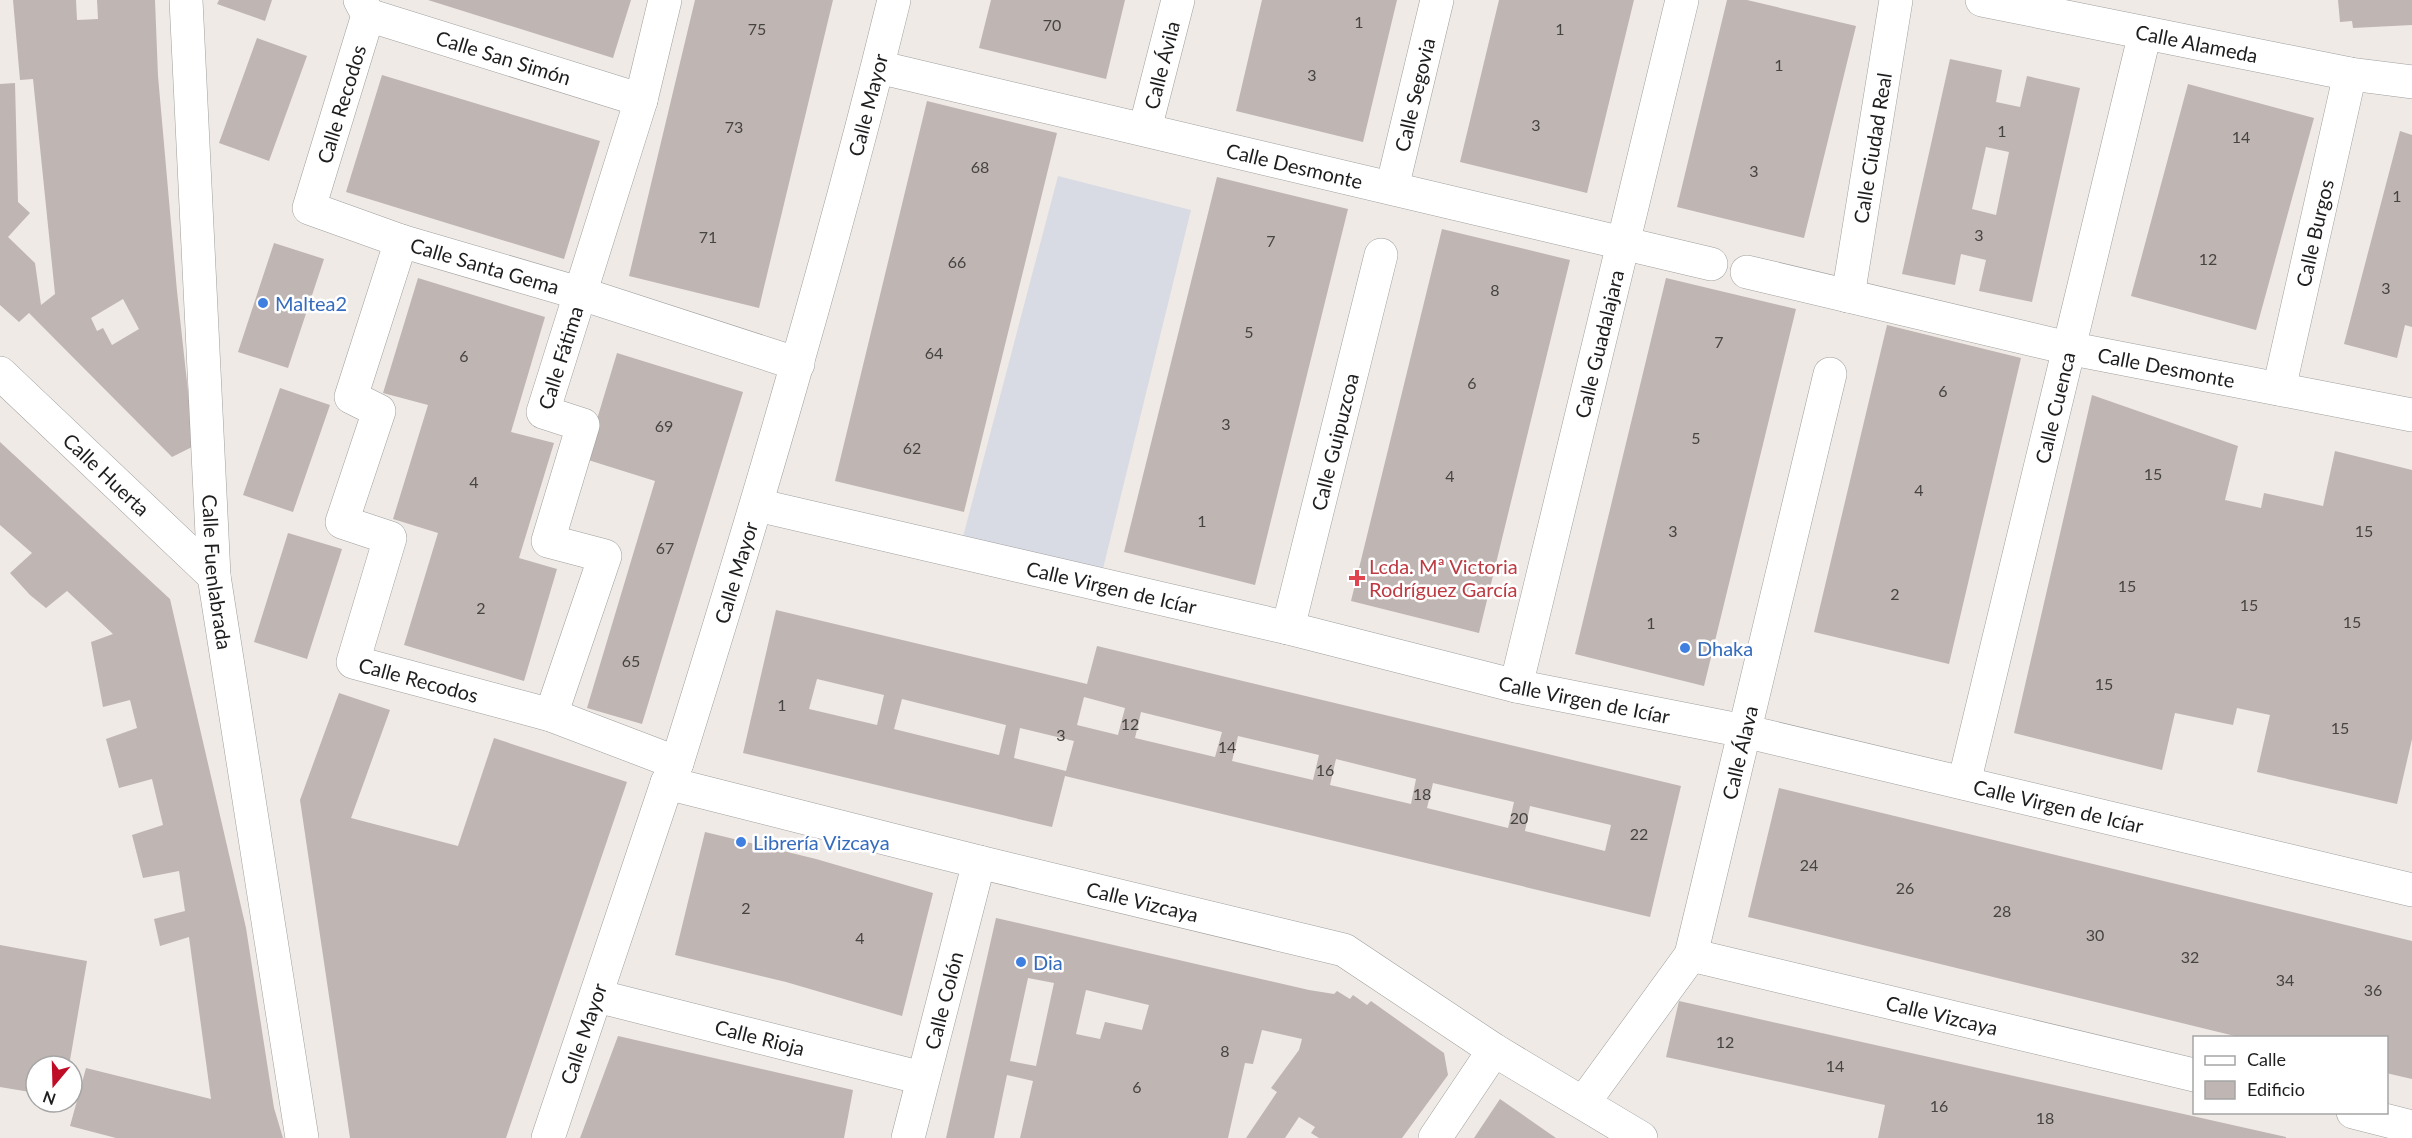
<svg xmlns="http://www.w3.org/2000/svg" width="2412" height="1138" font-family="Lato,sans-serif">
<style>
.plaza{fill:#d9dbe4}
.building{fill:#bfb5b2;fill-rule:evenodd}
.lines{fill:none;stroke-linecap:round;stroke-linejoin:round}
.minor-casing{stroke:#9f9f9f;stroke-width:34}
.minor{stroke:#fff;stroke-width:33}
.shop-dot{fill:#3f7fe0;stroke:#fff;stroke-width:2}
.health-dot{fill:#e0444e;stroke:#fff;stroke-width:2}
.labels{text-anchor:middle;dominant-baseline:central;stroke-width:5;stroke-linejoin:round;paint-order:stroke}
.number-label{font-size:16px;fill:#464443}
.street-label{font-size:20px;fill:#1e1e1e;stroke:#fff}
.shop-label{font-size:20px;fill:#366cbe;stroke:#fff;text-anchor:start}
.health-label{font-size:20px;fill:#be3a42;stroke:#fff;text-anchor:start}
</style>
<rect width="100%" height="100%" fill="#efeae5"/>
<!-- plaza -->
<path class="plaza" d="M1058 176 1191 210 1099 585 959 552Z"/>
<!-- building -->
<path class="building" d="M13 0H76L77 20 98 19 97 0H155L158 76 177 291 194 446 172 457 29 313 19 322 0 305V84L15 83 18 202 30 213 8 237 35 263 41 305 55 294 33 79 20 80ZM123 299 139 329 112 345 103 328 97 331 91 318Z
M219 0H272L265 21 217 4Z
M428 0H631L613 58Z
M695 0H833L759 308 629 276Z
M991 0H1125L1106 79 979 48Z
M1262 0H1397L1363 142 1236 111Z
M1499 0H1634L1587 193 1460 162Z
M1727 0H1747L1856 26 1804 238 1677 207Z
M2338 0H2412V25L2353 28 2352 21 2340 22Z
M257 38 307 56 269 161 219 143Z
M1950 59 2002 70 1996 102 2020 107 2027 76 2080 88 2032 302 1979 291 1986 260 1961 254 1955 285 1902 274ZM1986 147 2009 152 1996 215 1972 209Z
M382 75 600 141 564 259 346 192Z
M2188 84 2314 118 2256 330 2131 296Z
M927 101 1057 133 964 512 835 481Z
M2400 131 2412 135V327L2405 325 2397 358 2344 344Z
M1217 177 1348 209 1255 585 1124 552Z
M1442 229 1570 260 1479 633 1351 601Z
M274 243 324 259 288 368 238 352Z
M418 278 545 317 511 432 554 443 519 558 557 569 524 681 404 645 438 533 393 519 428 405 383 393Z
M1666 278 1796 309 1704 686 1575 654Z
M1887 325 2021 358 1949 664 1814 632Z
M617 353 743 392 642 724 587 708 655 481 585 459Z
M280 388 330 405 293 512 243 495Z
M2092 395 2238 446 2225 500 2261 508 2264 493 2323 506 2335 451 2412 470V739L2397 804 2257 772 2270 715 2237 708 2233 725 2175 713 2162 770 2014 733Z
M0 442 170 599 246 928 274 1108 283 1138H116L70 1126 86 1068 211 1099 189 937 160 946 154 919 185 911 179 871 143 878 132 835 163 825 152 779 119 788 106 739 137 728 130 700 103 707 91 642 113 634 67 591 46 608 30 595 10 573 32 553 0 525Z
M288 533 342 549 307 659 254 642Z
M776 610 1087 684 1097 646 1681 786 1650 917 1065 776 1052 827 743 753ZM817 679 884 695 877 725 809 709ZM1084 697 1125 708 1118 735 1077 725ZM902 699 1006 725 999 755 894 729ZM1141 712 1222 732 1215 757 1135 738ZM1020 728 1074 741 1066 771 1014 758ZM1238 736 1319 755 1313 780 1232 761ZM1336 759 1416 779 1411 804 1330 785ZM1433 783 1514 802 1508 828 1427 808ZM1530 806 1611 825 1605 851 1525 831Z
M339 693 390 710 351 818 458 846 494 738 627 782 506 1138H350L300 800Z
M1779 788 2412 941V1079L2386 1073V1038H2243L1748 917Z
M705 832 816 859 933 893 902 1016 786 982 675 955Z
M996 918 1309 990 1334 994 1337 991 1350 999 1353 995 1367 1005 1371 1001 1444 1053 1448 1075 1402 1138H1319L1311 1133 1315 1127 1299 1117 1285 1138H1246L1277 1092 1271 1088 1299 1050 1302 1039 1262 1030 1253 1064 1245 1063 1228 1138H1020L1033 1081 1007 1075 994 1138H946ZM1028 978 1054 983 1036 1066 1010 1061ZM1086 990 1149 1005 1142 1030 1105 1022 1100 1039 1076 1034Z
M0 945 87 961 69 1066H36V1093L0 1087Z
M1679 1001 2286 1137V1138H1878L1885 1105 1666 1057Z
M618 1036 853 1090 844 1138H580Z
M1500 1099 1556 1138H1474Z"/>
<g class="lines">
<!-- minor casing -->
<g class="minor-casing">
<g id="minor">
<path id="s1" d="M186 0 214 576 302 1138"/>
<path id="s2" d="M360 0 368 15 309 208 401 241 582 294 798 364"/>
<path id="s3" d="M1982 0 2350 74 2412 82"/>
<path id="s4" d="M368 15 641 100"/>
<path id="s5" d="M878 67 1711 264"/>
<path id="s6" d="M1145 129 1178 0"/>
<path id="s7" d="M1392 188 1437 0"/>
<path id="s8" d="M401 241 351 397 379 411 342 522 390 538 353 662 551 715 677 763"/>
<path id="s9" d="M1747 272 2068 348 2412 415"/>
<path id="s10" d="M1848 296 1896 0"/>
<path id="s11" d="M0 373 214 576"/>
<path id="s12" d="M2279 389 2350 74"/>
<path id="s13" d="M757 505 1288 628 1516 686 1744 731 2412 890"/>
<path id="s14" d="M1288 628 1381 255"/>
<path id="s15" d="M1516 686 1682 0"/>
<path id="s16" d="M551 715 605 556 548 541 583 425 543 412 641 100 665 0"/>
<path id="s17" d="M667 783 979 862 1344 950 1494 1050 1641 1138"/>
<path id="s18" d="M1964 783 2145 33"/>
<path id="s19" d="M1691 955 2194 1075"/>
<path id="s20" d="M597 996 922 1078"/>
<path id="s21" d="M1584 1102 1691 955 1830 374"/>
<path d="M2353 1112 2412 1127"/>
<path id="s22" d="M548 1138 667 783 677 763C756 510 831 257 894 0"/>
<path id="s23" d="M908 1138 979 862"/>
<path d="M1435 1138 1494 1050"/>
</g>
</g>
<!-- minor -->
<use href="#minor" class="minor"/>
</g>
<!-- markers -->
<g class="shop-dot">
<circle cx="263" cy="303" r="6"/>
<circle cx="1685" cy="648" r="6"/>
<circle cx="741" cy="842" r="6"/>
<circle cx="1021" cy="962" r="6"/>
</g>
<path class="health-dot" d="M1354 569h6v6h6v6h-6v6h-6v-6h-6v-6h6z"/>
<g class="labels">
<!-- number labels -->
<g class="number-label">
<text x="1359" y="21">1</text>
<text x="1052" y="24">70</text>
<text x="757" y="28">75</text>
<text x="1560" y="28">1</text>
<text x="1779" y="64">1</text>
<text x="1312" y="74">3</text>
<text x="1536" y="124">3</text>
<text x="734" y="126">73</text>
<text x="2002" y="130">1</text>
<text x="2241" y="136">14</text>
<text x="980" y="166">68</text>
<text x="1754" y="170">3</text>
<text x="2397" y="195">1</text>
<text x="1979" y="234">3</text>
<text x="708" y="236">71</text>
<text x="1271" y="240">7</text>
<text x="2208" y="258">12</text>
<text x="957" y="261">66</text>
<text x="2386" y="287">3</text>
<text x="1495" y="289">8</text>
<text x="1249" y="331">5</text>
<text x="1719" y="341">7</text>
<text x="934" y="352">64</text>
<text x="464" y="355">6</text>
<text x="1472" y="382">6</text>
<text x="1943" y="390">6</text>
<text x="1226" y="423">3</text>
<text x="664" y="425">69</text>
<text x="1696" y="437">5</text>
<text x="912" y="447">62</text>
<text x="2153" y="473">15</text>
<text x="1450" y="475">4</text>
<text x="474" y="481">4</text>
<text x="1919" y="489">4</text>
<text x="1202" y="520">1</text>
<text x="1673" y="530">3</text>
<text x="2364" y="530">15</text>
<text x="665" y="547">67</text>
<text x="2127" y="585">15</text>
<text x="1895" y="593">2</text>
<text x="2249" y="604">15</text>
<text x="481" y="607">2</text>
<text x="2352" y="621">15</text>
<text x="1651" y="622">1</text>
<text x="631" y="660">65</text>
<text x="2104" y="683">15</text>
<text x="782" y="704">1</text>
<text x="1130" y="723">12</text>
<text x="2340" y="727">15</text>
<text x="1061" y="734">3</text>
<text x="1227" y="746">14</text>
<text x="1325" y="769">16</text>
<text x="1422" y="793">18</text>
<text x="1519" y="817">20</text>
<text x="1639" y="833">22</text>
<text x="1809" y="864">24</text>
<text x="1905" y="887">26</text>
<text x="746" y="907">2</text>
<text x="2002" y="910">28</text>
<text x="2095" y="934">30</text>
<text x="860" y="937">4</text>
<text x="2190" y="956">32</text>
<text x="2285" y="979">34</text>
<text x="2373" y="989">36</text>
<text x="1725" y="1041">12</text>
<text x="1225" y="1050">8</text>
<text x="1835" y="1065">14</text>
<text x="1137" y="1086">6</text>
<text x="1939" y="1105">16</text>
<text x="2045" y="1117">18</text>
</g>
<!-- street labels -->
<g class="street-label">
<text stroke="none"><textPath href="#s3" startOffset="219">Calle Alameda</textPath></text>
<text stroke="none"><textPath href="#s4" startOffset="142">Calle San Simón</textPath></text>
<text stroke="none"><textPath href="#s6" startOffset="66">Calle Ávila</textPath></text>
<text stroke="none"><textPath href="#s7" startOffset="96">Calle Segovia</textPath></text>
<text transform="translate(341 104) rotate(-73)">Calle Recodos</text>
<text stroke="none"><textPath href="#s22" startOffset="1082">Calle Mayor</textPath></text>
<text stroke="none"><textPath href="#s10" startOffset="150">Calle Ciudad Real</textPath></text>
<text stroke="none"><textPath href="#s5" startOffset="428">Calle Desmonte</textPath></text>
<text stroke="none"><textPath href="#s12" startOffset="160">Calle Burgos</textPath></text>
<text stroke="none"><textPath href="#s2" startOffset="404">Calle Santa Gema</textPath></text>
<text stroke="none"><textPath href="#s15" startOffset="352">Calle Guadalajara</textPath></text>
<text stroke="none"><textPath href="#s16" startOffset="447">Calle Fátima</textPath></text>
<text stroke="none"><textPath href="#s9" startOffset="430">Calle Desmonte</textPath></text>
<text stroke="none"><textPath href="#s18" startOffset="386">Calle Cuenca</textPath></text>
<text stroke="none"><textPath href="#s14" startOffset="192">Calle Guipuzcoa</textPath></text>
<text stroke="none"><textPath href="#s11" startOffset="147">Calle Huerta</textPath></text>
<text stroke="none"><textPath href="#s1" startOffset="573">Calle Fuenlabrada</textPath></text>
<text stroke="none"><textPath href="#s22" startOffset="596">Calle Mayor</textPath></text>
<text stroke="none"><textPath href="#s13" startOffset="364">Calle Virgen de Icíar</textPath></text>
<text stroke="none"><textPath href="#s8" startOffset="560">Calle Recodos</textPath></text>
<text stroke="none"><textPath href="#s13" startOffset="850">Calle Virgen de Icíar</textPath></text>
<text stroke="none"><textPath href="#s21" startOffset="390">Calle Álava</textPath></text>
<text stroke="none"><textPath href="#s13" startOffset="1336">Calle Virgen de Icíar</textPath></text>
<text stroke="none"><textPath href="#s17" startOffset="490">Calle Vizcaya</textPath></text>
<text stroke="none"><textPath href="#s23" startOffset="142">Calle Colón</textPath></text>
<text stroke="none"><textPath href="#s19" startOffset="258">Calle Vizcaya</textPath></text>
<text stroke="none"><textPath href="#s22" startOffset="110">Calle Mayor</textPath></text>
<text stroke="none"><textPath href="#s20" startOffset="168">Calle Rioja</textPath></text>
</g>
<!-- shop labels -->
<g class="shop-label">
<text x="275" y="303">Maltea2</text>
<text x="1697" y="648">Dhaka</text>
<text x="753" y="842">Librería Vizcaya</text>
<text x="1033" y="962">Dia</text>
</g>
<!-- health labels -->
<g class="health-label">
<text x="1369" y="566">Lcda. Mª Victoria<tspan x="1369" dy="23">Rodríguez García</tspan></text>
</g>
</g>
<!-- legend -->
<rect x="2193" y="1036" width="195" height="78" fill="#ffffff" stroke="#a5a5a5" stroke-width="1.5"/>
<rect x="2205" y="1056" width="30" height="9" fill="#ffffff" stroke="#a5a5a5" stroke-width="1.5"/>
<text x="2247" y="1066" font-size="18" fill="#1e1e1e">Calle</text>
<rect x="2205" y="1081" width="30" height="18" fill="#bfb5b2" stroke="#a5a5a5" stroke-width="1.5"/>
<text x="2247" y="1096" font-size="18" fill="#1e1e1e">Edificio</text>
<!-- north arrow -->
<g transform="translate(54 1084) rotate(199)"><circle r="28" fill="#ffffff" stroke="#a5a5a5" stroke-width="1.5"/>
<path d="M0-4.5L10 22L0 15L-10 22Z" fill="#c00d27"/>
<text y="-9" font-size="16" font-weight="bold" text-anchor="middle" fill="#1e1e1e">N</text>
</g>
</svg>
